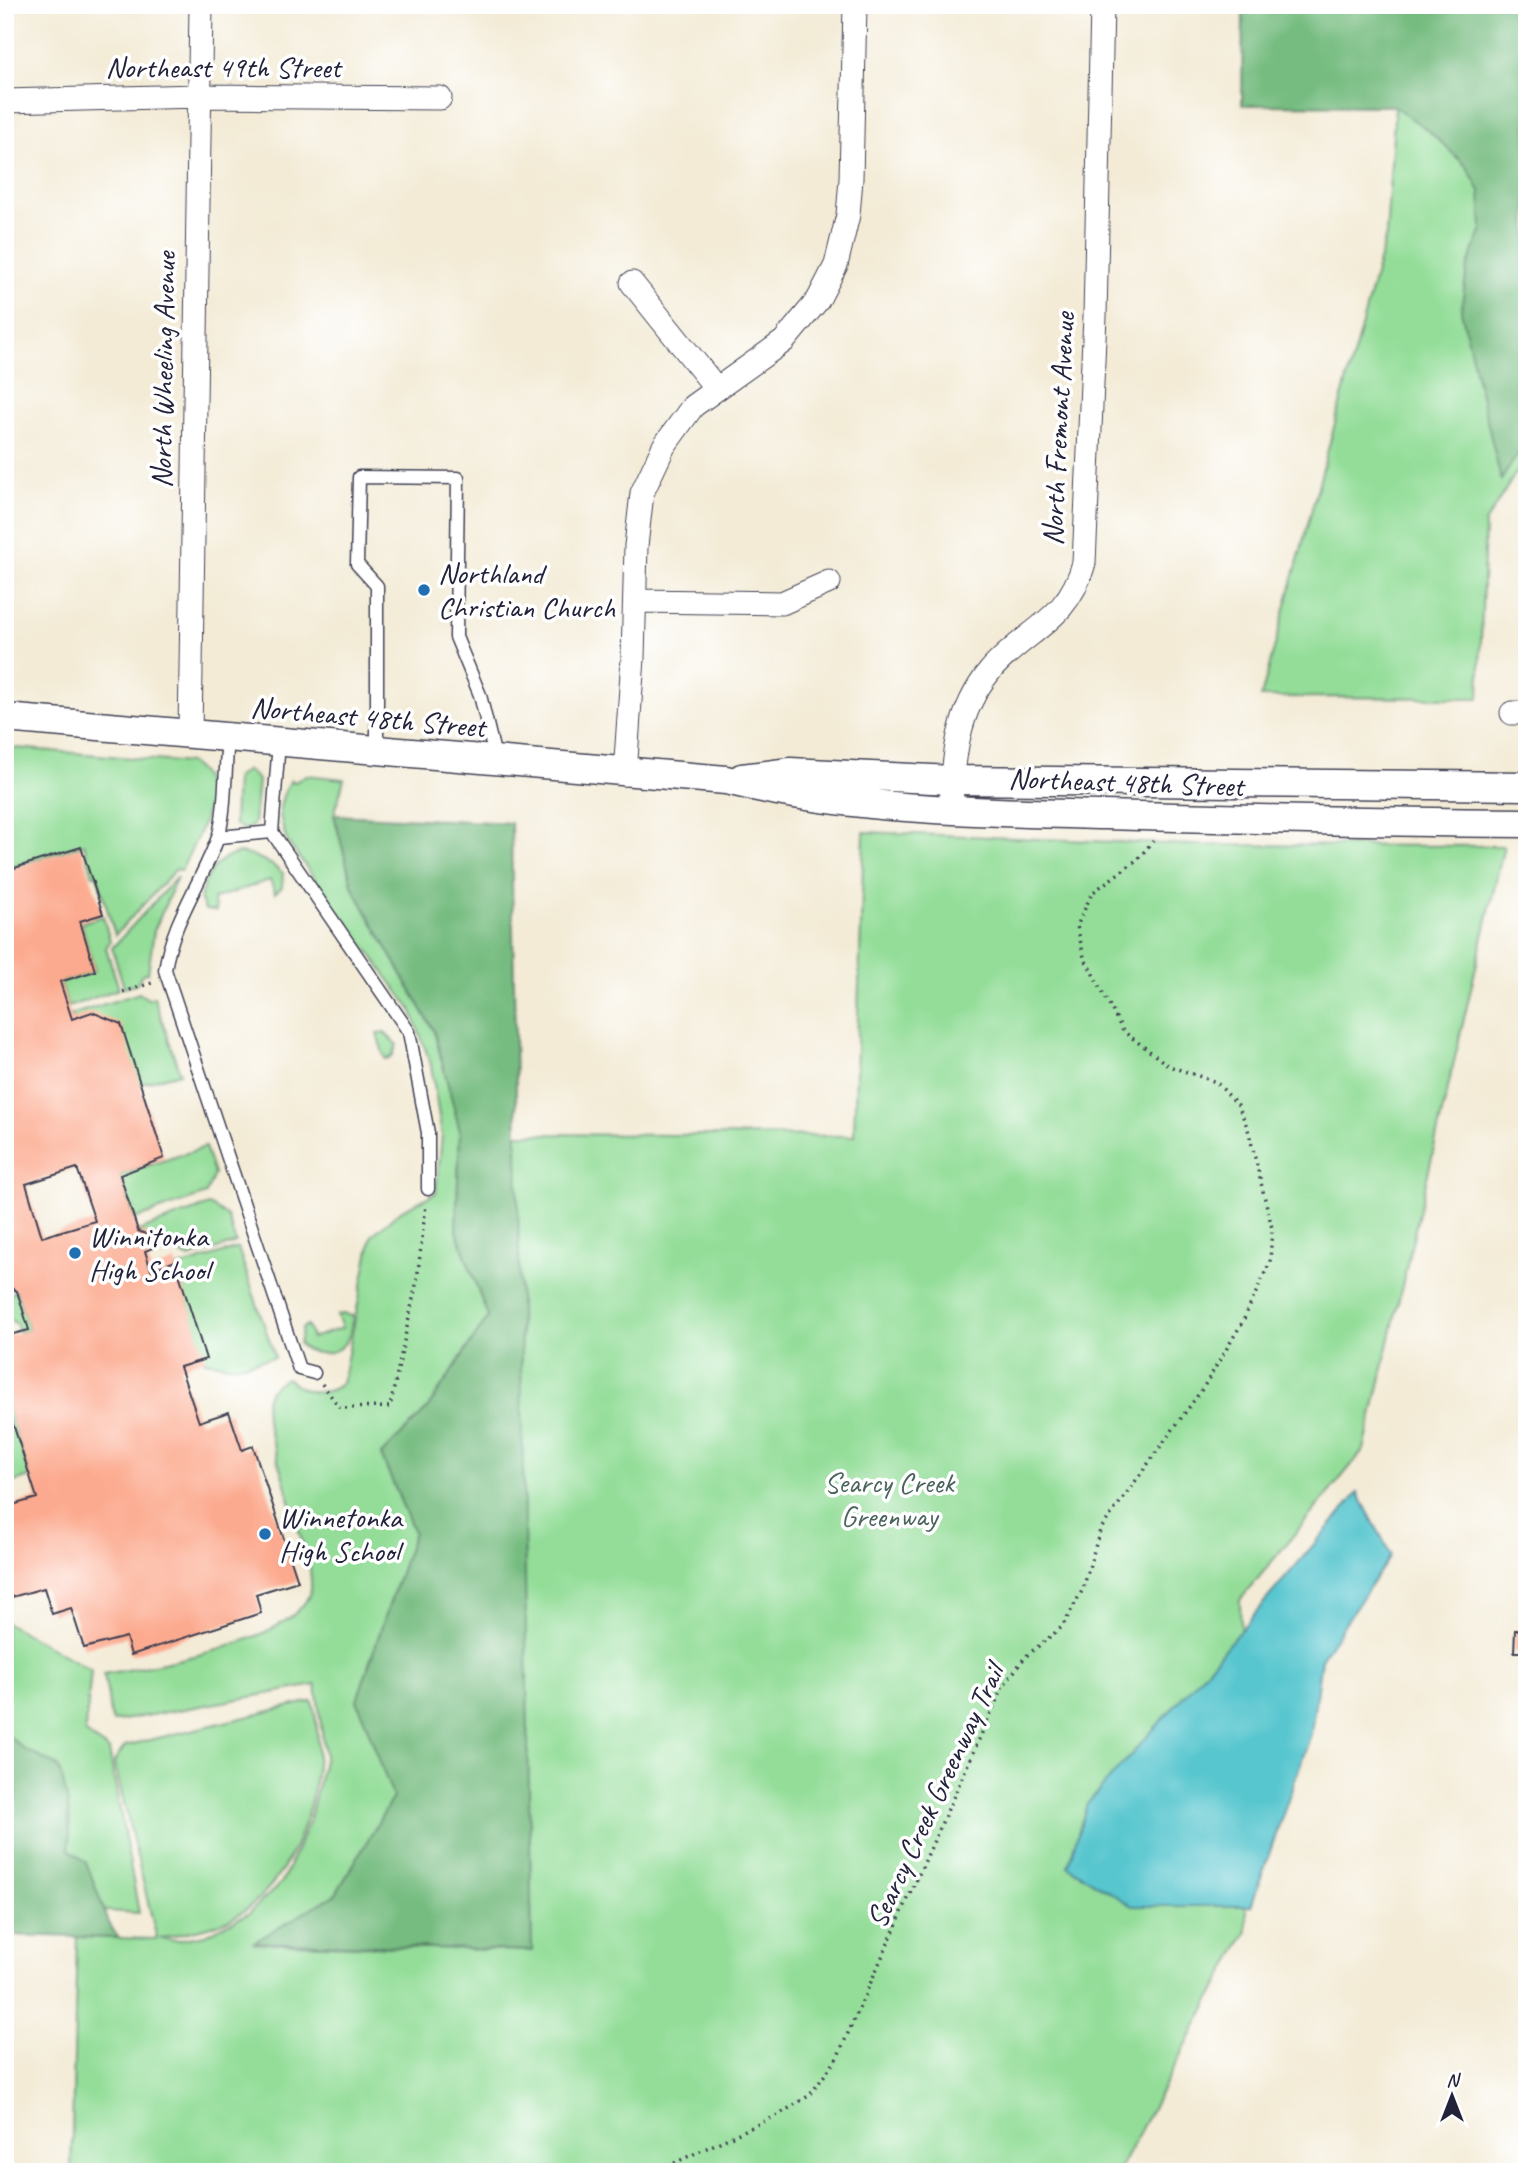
<svg xmlns="http://www.w3.org/2000/svg" width="1532" height="2177" font-family="Caveat,sans-serif">
<style>
.green{fill:#93dd98;stroke:#5a806a;stroke-width:2}
.forest{fill:#76bc80;stroke:#4c6f5e;stroke-width:2}
.water{fill:#59c6cf;stroke:#3e7485;stroke-width:2}
.building{fill:#fcaa8f;fill-rule:evenodd}
.lines{fill:none;stroke-linecap:round;stroke-linejoin:round}
.service-casing{stroke:#414052;stroke-width:15}
.minor-casing{stroke:#414052;stroke-width:25}
.tertiary-casing{stroke:#414052;stroke-width:31}
.path{stroke:#414052;stroke-width:3.5;stroke-dasharray:2 5;stroke-linecap:butt}
.service{stroke:#fff;stroke-width:12}
.minor{stroke:#fff;stroke-width:23}
.tertiary{stroke:#fff;stroke-width:28}
.poi-dot{fill:#1f6fb2;stroke:#fff;stroke-width:2.5}
.labels{text-anchor:middle;dominant-baseline:central;stroke-width:7;stroke-linejoin:round;paint-order:stroke}
.street-label{font-size:30px;fill:#22223b;stroke:#fff}
.poi-label{font-size:30px;fill:#22223b;stroke:#fff;text-anchor:start}
.park-label{font-size:30px;fill:#4a635c;stroke:#fff}
</style>
<rect width="100%" height="100%" fill="#fff"/>
<filter id="ink" filterUnits="userSpaceOnUse"><feTurbulence type="fractalNoise" baseFrequency=".0143" numOctaves="2"/><feDisplacementMap in="SourceGraphic" scale="14" xChannelSelector="R" yChannelSelector="G"/><feConvolveMatrix kernelMatrix="1 2 1 2 8 2 1 2 1" color-interpolation-filters="sRGB"/></filter>
<filter id="wash" filterUnits="userSpaceOnUse"><feTurbulence type="fractalNoise" baseFrequency=".00686" numOctaves="4" result="noise"/><feDisplacementMap in="SourceGraphic" scale="28" xChannelSelector="R" yChannelSelector="G"/><feGaussianBlur stdDeviation="1.57" result="paint"/><feColorMatrix in="noise" values="0 0 0 0 0 0 0 0 0 0 0 0 0 0 0 0 0 1.4 0 .05"/><feComposite in="paint" operator="in"/></filter>
<g filter="url(#wash)">
<rect width="100%" height="100%" fill="#f3ebd6"/>
<!-- green -->
<path class="green" d="M1402 5H1527V455L1485 523 1479 698 1261 697 1386 235Z
M5 747 189 763C230 789 195 839 181 871L176 869 115 935 97 875H93L84 844 5 869Z
M247 770 258 780 254 823 250 828 243 829 234 824 236 778Z
M306 775 344 779 334 815 353 888 434 1031 460 1131 456 1230 488 1317 427 1409 381 1455 414 1532 357 1700 394 1797 336 1894 256 1943 532 1951 516 1134 854 1136 864 832 1193 845 1504 846 1364 1450 1240 1600 1247 1931 1118 2172H71L77 1937 157 1939 114 1762 125 1746 312 1701C331 1769 302 1872 241 1913 218 1928 187 1931 160 1939L178 1940 205 1935 248 1914 282 1882 309 1822 325 1756 316 1685 112 1722 104 1674C151 1666 299 1643 311 1589 312 1583 310 1574 310 1568L266 1420C264 1398 266 1387 287 1378 302 1393 325 1398 342 1383L372 1235 402 1210 436 1193 442 1136 431 1065 411 1009 287 841C278 814 276 805 291 780L295 782Z
M240 853C258 856 269 862 283 873L282 887 275 893 270 880 213 899 216 911 205 910 200 898C206 875 215 858 240 853Z
M177 877 154 931 148 973 142 974 137 984 124 987 112 948Z
M103 916 110 941 106 948 119 989 68 1007 60 982 95 971 81 923Z
M139 993 148 999 154 997 180 1073 139 1084 71 1015Z
M385 1033 397 1045 392 1057 385 1059 377 1034Z
M205 1147 214 1174 206 1194 135 1219 120 1175Z
M209 1205 227 1216 236 1243 189 1258 165 1246 161 1236 152 1239 138 1231Z
M238 1248 275 1357 235 1366 205 1361 177 1268Z
M17 1291 29 1330 19 1332 16 1323 5 1318V1295Z
M344 1314 353 1316C351 1324 351 1337 345 1343 334 1357 311 1356 299 1344L302 1328 307 1325 312 1338 342 1328 337 1315Z
M5 1399 30 1477 5 1485Z
M5 1622 91 1670 85 1733 109 1750 139 1913 5 1905Z"/>
<!-- forest -->
<path class="forest" d="M1243 5H1527V440L1501 480 1461 311 1467 268 1482 229 1480 191 1467 167 1429 131 1394 106 1242 105Z
M334 815 511 823 532 1951 254 1942 336 1894 393 1797 357 1700 414 1532 381 1455 427 1409 488 1317 456 1230 460 1131 434 1031 353 888Z
M5 1733 25 1750 58 1766C68 1793 72 1819 69 1849L86 1862 109 1923 118 1938 5 1935Z"/>
<!-- water -->
<path class="water" d="M1358 1493 1391 1555 1321 1659 1311 1734 1251 1906H1132L1068 1866 1087 1804 1195 1683Z"/>
<g id="blocks">
<!-- building -->
<path class="building" d="M81 847 103 914 80 921 95 971 60 982 72 1019 92 1012 121 1024 164 1158 120 1175 138 1231 151 1236 155 1247 145 1251 151 1270 175 1261 206 1359 180 1367 199 1422 229 1412 242 1450 253 1446 298 1581 256 1594 261 1613 131 1655 126 1637 84 1648 71 1608 52 1614 44 1588 5 1599V1507L37 1498 5 1399V1336L29 1330 17 1291 5 1285 10 1271 5 1256V871ZM77 1168 95 1221 42 1237 26 1184Z
M1515 1630H1527V1652H1514Z"/>
</g>
</g>
<g filter="url(#ink)">
<use href="#blocks" fill-opacity="0" stroke="#414052" stroke-width="2"/>
<g class="lines">
<!-- service casing -->
<g class="service-casing">
<path id="service" d="M228 738C225 764 226 818 217 840 200 885 172 922 165 970L299 1369 314 1373
M279 742 272 832 409 1032 428 1133V1189
M377 751V586L357 564 359 477 458 478 456 637 480 695 496 761
M219 837 272 832"/>
</g>
<!-- minor casing -->
<g class="minor-casing">
<path id="minor" d="M5 101 198 96 440 98
M632 283 716 388
M635 601 782 603 829 582
M1512 713H1527
M190 735 201 5
M625 774 633 658 636 546 642 493 664 446 693 406 784 341 818 300 836 265 848 215 851 179 855 5
M951 809C953 759 957 711 990 671 1026 629 1068 622 1084 563L1095 316 1102 5"/>
</g>
<!-- tertiary casing -->
<g class="tertiary-casing">
<path id="tertiary" d="M5 718 726 780C848 810 978 812 1104 815 1245 819 1386 822 1527 823
M742 778 790 772 952 780 1527 786"/>
</g>
<!-- path -->
<path class="path" d="M93 883 96 882
M123 992 152 983
M322 1384 340 1408 390 1407 417 1280 426 1205
M655 2172 780 2114 810 2095 837 2058 1002 1688 1025 1657 1062 1627 1083 1589 1100 1530 1203 1388 1242 1323 1270 1262 1272 1228 1248 1129 1238 1105 1216 1082 1169 1066 1123 1031 1084 957 1077 926 1092 893 1138 859 1153 841"/>
<!-- service -->
<use href="#service" class="service"/>
<!-- minor -->
<use href="#minor" class="minor"/>
<!-- tertiary -->
<use href="#tertiary" class="tertiary"/>
</g>
</g>
<!-- markers -->
<g class="poi-dot">
<circle cx="424" cy="590" r="7"/>
<circle cx="75" cy="1253" r="7"/>
<circle cx="265" cy="1534" r="7"/>
</g>
<g class="labels">
<!-- street labels -->
<g class="street-label">
<text x="223" y="67">Northeast 49th Street</text>
<text transform="translate(163 370) rotate(-89)">North Wheeling Avenue</text>
<text transform="translate(1058 429) rotate(-87)">North Fremont Avenue</text>
<text transform="translate(368 717) rotate(5)">Northeast 48th Street</text>
<text transform="translate(1126 782) rotate(2)">Northeast 48th Street</text>
<text transform="translate(935 1796) rotate(-65)">Searcy Creek Greenway Trail</text>
</g>
<!-- poi labels -->
<g class="poi-label">
<text x="438" y="573">Northland<tspan x="438" dy="34">Christian Church</tspan></text>
<text x="89" y="1236">Winnitonka<tspan x="89" dy="34">High School</tspan></text>
<text x="279" y="1517">Winnetonka<tspan x="279" dy="34">High School</tspan></text>
</g>
<!-- park labels -->
<g class="park-label">
<text x="889" y="1482">Searcy Creek<tspan x="889" dy="34">Greenway</tspan></text>
</g>
</g>
<!-- margin -->
<rect width="1532" height="2177" fill="none" stroke="#fff" stroke-width="28"/>
<!-- north arrow -->
<g transform="translate(1452 2096)" stroke="#ffffff" stroke-width="5" paint-order="stroke">
<path d="M0-5L12 26L0 18L-12 26Z" fill="#22223b"/>
<text y="-10" font-size="19" font-weight="bold" text-anchor="middle" fill="#22223b">N</text>
</g>
</svg>
